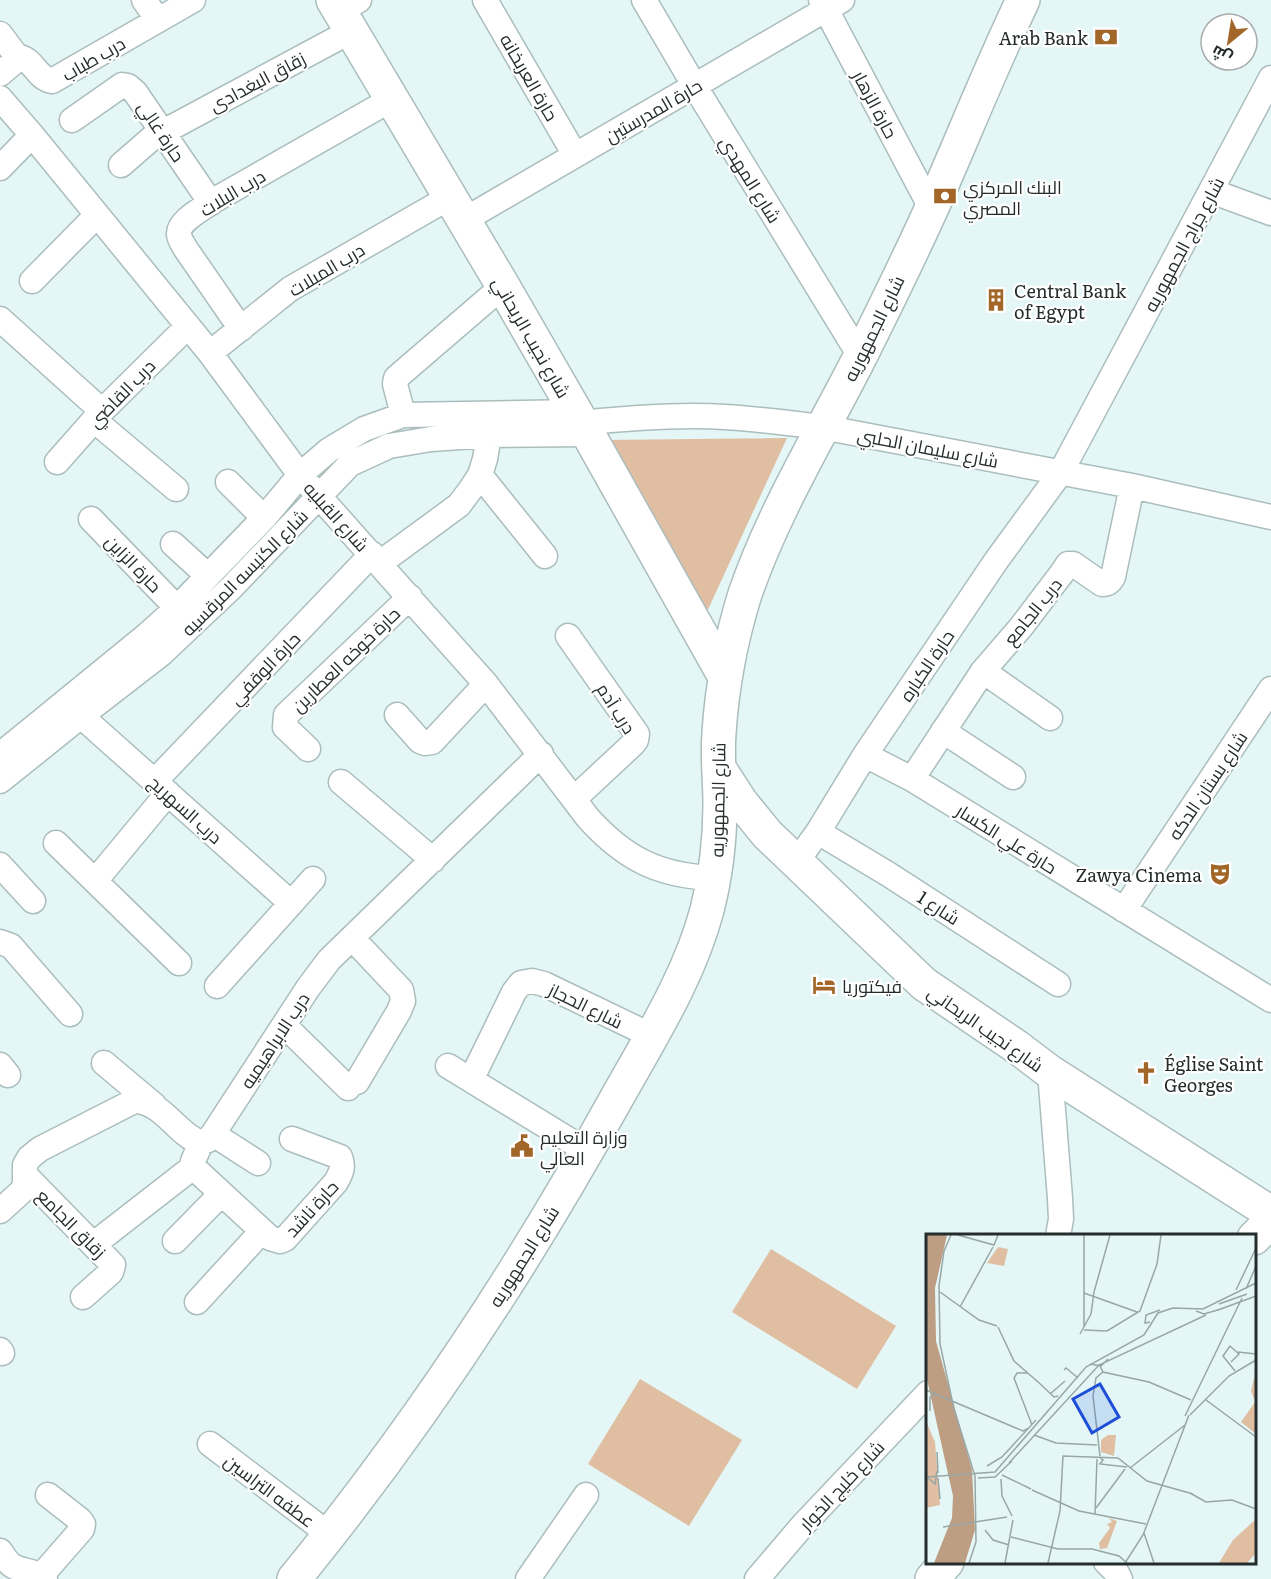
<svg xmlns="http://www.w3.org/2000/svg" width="1271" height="1579" font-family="Literata,Cairo,serif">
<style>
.green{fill:#dfbea2}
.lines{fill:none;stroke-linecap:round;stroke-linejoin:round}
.street-casing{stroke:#abbdbd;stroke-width:27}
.secondary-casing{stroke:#abbdbd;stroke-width:36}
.street{stroke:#fff;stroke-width:24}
.secondary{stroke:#fff;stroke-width:33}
.labels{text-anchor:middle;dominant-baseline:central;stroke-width:4.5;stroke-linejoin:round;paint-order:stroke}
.poi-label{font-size:18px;fill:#252d2c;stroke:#fff;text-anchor:start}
.street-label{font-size:18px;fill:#252d2c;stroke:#fff}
.inset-river{fill:none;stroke:#be9e82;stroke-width:3}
.inset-road{fill:none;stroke:#98a6a5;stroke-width:1.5}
.view{fill:#1d4ed8;fill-opacity:0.15;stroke:#1d4ed8;stroke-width:3}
.inset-edge{fill:none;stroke:#252d2c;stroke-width:3}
</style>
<rect width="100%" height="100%" fill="#e4f7f6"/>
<!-- green -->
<path class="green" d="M787 438 705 616 602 440Z
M771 1249 896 1326 857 1389 732 1312Z
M640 1379 742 1440 689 1526 588 1464Z"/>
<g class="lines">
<!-- street casing -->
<g class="street-casing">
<path id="street" d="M144 0 158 20
M485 0 575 155
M644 0 694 85 860 356
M821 0 931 208
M340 11 359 0
M0 34 18 58
M0 74 20 57C35 61 36 78 52 81L193 0
M0 98 32 135 210 353 300 475 486 684 588 818C625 859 659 876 714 878
M72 120 122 85 128 86 135 92 211 203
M121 165 152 138 351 31
M0 168 32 135
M1211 191 1271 213
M464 220 842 0
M32 281 97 215
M0 319 102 411
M241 329 185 248C183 244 179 239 179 234 178 221 204 208 213 201L392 99
M210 353 290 289 450 197
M403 415 395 384 396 378 503 286
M94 420 176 489
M582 423C629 418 677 414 725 417 757 419 789 423 822 427L1132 486 1271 517
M57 462 102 411 188 326
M480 475 545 556
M228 482 264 518
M91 519 177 608
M173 544 208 576
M380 563 459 505 471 489 480 475 485 459 489 435
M568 636 637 734 636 740 633 744 574 799
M983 671 1050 718
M397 715 420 741 425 743 432 742 486 684
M81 716 291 903
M943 731 1013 777
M308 749 285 727 286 715 410 597
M0 755 147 635 177 608 264 518 300 475 329 450 364 429 403 415 576 412
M865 755 912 779 1271 1000
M912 779 983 671 1021 627 1062 573 1068 564H1073L1102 584C1108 584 1110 582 1113 577L1132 486
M0 781 81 716 161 654 231 588 350 464 389 446 431 439 489 435 588 434
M155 781 372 554
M341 782 433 860
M818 832 888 874 1058 984
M56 843 179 963
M797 861 818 832 865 755 996 561 1061 472 1271 78
M0 865 33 901
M95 881 168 793
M1124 910 1271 689
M352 938 401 990 403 1001 399 1011 357 1082
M0 942 11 946 70 1014
M217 986 313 879
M284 1025 348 1088
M104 1063 154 1105
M0 1065 8 1075
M448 1066 587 1151
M1050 1072 1060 1198 1061 1219 1058 1236
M471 1080 514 992 521 983 532 981 544 984 652 1036
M213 1134 258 1163
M201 1143 193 1161V1167L270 1238 280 1241 285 1239 336 1182C341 1173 344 1167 340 1157L292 1139
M25 1175 113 1265 111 1272 83 1297
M0 1211 22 1191 25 1184V1165L29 1158 40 1149 134 1101C163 1101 176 1134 201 1143L208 1140 213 1134 308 988 329 960 541 754
M175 1241 221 1194
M94 1244 193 1167
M197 1302 262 1231
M0 1350 2 1353
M210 1444 330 1535
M0 1551C4 1556 7 1563 13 1566 23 1572 35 1570 45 1579
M1106 1562 1117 1573 1120 1579
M41 1576 82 1529 83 1524 80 1520 48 1495
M528 1579 586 1495
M757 1579 803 1525 928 1393"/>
</g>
<!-- secondary casing -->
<g class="secondary-casing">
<path id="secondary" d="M333 0 503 286 582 423 725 677
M719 768 741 802 767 834 924 984 1017 1047 1050 1072 1271 1213
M1254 1238 1271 1221
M294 1579C415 1431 522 1269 615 1101 649 1040 689 978 707 910 716 875 720 840 720 804 720 781 717 757 719 733 722 687 731 639 745 594 774 510 821 434 861 355 886 305 911 254 934 203 964 135 991 67 1023 0
M932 1579 947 1562"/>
</g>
<!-- street -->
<use href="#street" class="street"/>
<!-- secondary -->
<use href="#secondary" class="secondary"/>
</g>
<!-- icons -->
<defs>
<g id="bank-bare" transform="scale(1.8)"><path d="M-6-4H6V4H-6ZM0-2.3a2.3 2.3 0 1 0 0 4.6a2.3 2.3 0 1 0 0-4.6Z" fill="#a26629" stroke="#fff" stroke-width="2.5" paint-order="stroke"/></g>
<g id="building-bare" transform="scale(1.8)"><path d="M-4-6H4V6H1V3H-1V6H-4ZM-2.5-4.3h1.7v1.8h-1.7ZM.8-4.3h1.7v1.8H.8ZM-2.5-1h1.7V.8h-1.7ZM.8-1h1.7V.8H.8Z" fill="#a26629" stroke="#fff" stroke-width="2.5" paint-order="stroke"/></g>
<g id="theatre-bare" transform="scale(1.8)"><path d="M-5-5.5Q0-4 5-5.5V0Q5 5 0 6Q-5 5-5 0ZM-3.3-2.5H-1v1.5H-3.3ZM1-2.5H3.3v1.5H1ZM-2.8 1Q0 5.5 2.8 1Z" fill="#a26629" stroke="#fff" stroke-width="2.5" paint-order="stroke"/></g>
<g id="hotel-bare" transform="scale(1.8)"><path d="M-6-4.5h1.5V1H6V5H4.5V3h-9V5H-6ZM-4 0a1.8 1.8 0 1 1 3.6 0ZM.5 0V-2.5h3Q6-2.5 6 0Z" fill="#a26629" stroke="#fff" stroke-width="2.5" paint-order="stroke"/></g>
<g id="church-bare" transform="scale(1.8)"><path d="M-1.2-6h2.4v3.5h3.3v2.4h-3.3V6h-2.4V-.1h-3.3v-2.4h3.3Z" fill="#a26629" stroke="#fff" stroke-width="2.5" paint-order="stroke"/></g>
<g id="civic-bare" transform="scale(1.8)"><path d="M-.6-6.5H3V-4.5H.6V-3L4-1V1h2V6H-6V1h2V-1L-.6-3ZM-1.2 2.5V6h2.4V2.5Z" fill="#a26629" stroke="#fff" stroke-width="2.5" paint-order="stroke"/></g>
</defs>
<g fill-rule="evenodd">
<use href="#bank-bare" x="1106" y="37"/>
<use href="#bank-bare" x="945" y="196"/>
<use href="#building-bare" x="996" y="300"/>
<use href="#theatre-bare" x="1220" y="874"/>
<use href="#hotel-bare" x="824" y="985"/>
<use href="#church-bare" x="1146" y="1073"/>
<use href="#civic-bare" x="522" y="1146"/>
</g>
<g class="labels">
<!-- poi labels -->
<g class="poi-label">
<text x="1088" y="37" text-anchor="end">Arab Bank</text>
<text x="963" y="186">البنك المركزي<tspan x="963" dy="21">المصري</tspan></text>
<text x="1014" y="290">Central Bank<tspan x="1014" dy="21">of Egypt</tspan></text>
<text x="1202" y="874" text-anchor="end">Zawya Cinema</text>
<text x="842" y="985">فيكتوريا</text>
<text x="1164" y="1063">Église Saint<tspan x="1164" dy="21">Georges</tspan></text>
<text x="540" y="1136">وزارة التعليم<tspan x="540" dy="21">العالي</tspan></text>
</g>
<!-- street labels -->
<g class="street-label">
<text transform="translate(93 58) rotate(-30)">درب طباب</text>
<text transform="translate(530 77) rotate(60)">حارة العربخانه</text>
<text transform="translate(257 81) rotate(-28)">زقاق البغدادى</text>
<text transform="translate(876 104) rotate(62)">حارة الزهار</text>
<text transform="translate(653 110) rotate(-30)">حارة المدرستين</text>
<text transform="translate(162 131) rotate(56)">حارة غالي</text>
<text transform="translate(751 179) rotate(58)">شارع المهدي</text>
<text transform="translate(232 192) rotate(-31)">درب البلات</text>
<text transform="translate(1183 244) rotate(-62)">شارع جراج الجمهوريه</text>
<text transform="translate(326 269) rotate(-31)">درب المبلات</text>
<text transform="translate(873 328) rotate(-64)">شارع الجمهوريه</text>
<text transform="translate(532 337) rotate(60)">شارع نجيب الريحاني</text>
<text transform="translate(121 393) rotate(-46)">درب القاضي</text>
<text transform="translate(928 447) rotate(11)">شارع سليمان الحلبي</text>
<text transform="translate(337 516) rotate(48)">شارع القبليه</text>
<text transform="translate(134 563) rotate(46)">حارة الزاين</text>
<text transform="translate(244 572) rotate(-45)">شارع الكنيسه المرقسيه</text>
<text transform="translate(1032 611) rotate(-51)">درب الجامع</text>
<text transform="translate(345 659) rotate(-44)">حارة خوخه العطارين</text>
<text transform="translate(926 665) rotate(-56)">حارة الكباره</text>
<text transform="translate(264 668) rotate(-46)">حارة الوقفي</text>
<text transform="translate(617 708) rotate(58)">درب آدم</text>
<text transform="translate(1207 785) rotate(-56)">شارع بستان الدكه</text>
<text transform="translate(717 800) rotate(-89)">شارع الجمهوريه</text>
<text transform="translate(186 809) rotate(42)">درب السهريج</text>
<text transform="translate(1007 838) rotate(32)">حارة علي الكسار</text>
<text transform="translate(939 907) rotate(33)">شارع 1</text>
<text transform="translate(586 1005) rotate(26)">شارع الحجاز</text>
<text transform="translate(986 1028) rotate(35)">شارع نجيب الريحاني</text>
<text transform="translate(274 1040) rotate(-57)">درب الابراهيميه</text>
<text transform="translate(311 1208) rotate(-48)">حارة ناشد</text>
<text transform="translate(72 1223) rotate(45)">زقاق الجامع</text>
<text transform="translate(523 1256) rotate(-58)">شارع الجمهوريه</text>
<text transform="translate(841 1485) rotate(-47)">شارع خليج الخوار</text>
<text transform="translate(270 1490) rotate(37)">عطفه التراسين</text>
</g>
</g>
<!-- overview -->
<g transform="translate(926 1234)">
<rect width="330" height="330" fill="#e4f7f6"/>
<path d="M72 13 82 15 78 32 61 29ZM328 144 330 145V200L315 188 329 168 325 157ZM0 187 9 208 14 271 0 274ZM182 201H190L188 222 175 218V206ZM183 284 191 287 181 314 174 315 173 309 184 294 181 290 186 288ZM330 285V319L321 329H293L307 306Z" fill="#dfbea2"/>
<path d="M0 1H21L9 54 10 107 46 236 49 296 39 329H8L26 284 27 262 0 141Z" fill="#be9e82"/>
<path class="inset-river" d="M30 288 35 242M11 329 29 292"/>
<path class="inset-road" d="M25 1 18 17 13 52 14 110 28 175 49 242 50 308 43 329M32 1 68 11 72 1M320 55 330 32M310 56 330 14M14 58 53 86 71 92M158 59 211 78M293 70 321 60M34 73 67 13M292 76 330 62M270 77 278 80 295 75M224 88 219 89 220 81 234 76M158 92V1M72 93 88 127 112 148M158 96 181 97 214 77 231 30 235 1M154 100 165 80 168 58 184 1M312 118 330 120M305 128 313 120 304 112 297 122 309 137M164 130 175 132 182 125M173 130 177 138 223 148 265 166M138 136 140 134 152 144M101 139H91L88 144 106 191M110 146 128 163 132 162M0 156 97 197 103 194M124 160 139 147M280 166 330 203M4 177V163L9 161M264 181 303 142 330 126M259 182 316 64M108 201 130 209 171 211M11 218 12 239M174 222 167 162 170 144 177 138M173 223 177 226 174 230 201 233M83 229 173 131 280 81M61 232 76 223 110 186M204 234 259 191M76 241 105 255M0 243 69 238 160 133 218 101 232 79 247 74 277 75 330 49M1 243 9 250 11 237M12 244 14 265M52 244 69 243 86 227M75 245 76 262 86 282M106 256 153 277 220 290M264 259 280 268 306 266 330 275M170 274 199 235M169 280 171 225M17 293 81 283M59 296 67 306 83 311M218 299 228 329M85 303 132 315H166L193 322 201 329M79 329 87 286M122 329 134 277 137 222 192 224 221 247 267 260M199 329 217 301 263 181 260 189"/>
<path class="view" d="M174 150 193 183 166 199 147 165Z"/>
<rect width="330" height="330" class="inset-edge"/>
</g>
<!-- north arrow -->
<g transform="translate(1229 42) rotate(210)"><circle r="28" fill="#ffffff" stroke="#a8abab" stroke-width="1.5"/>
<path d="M0-4.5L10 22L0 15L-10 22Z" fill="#a26629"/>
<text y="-9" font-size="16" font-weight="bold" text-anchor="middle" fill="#252d2c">ش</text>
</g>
</svg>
